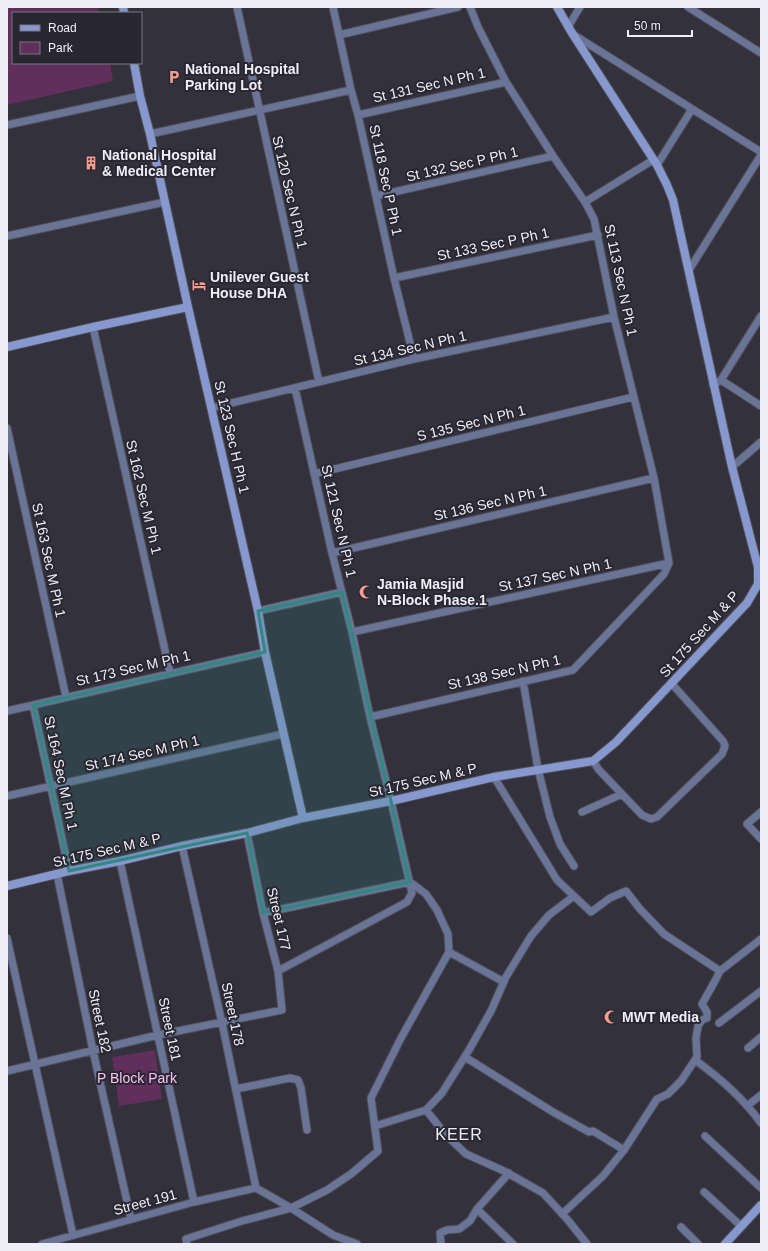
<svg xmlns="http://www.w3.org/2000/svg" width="768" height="1251" font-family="Arial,sans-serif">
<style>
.green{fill:#612f5c}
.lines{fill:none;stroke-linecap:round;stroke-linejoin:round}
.street-casing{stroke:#504f5a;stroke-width:9}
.secondary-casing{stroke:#504f5a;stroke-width:10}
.street{stroke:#697496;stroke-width:7}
.secondary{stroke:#8798ce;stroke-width:8}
.marked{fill:#318882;fill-opacity:0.2;stroke:#318882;stroke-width:3;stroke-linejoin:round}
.labels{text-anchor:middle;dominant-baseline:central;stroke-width:4;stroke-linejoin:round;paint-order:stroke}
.poi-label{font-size:14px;font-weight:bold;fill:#efeef6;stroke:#282732;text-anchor:start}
.street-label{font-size:14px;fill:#efeef6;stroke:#282732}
.park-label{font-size:14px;fill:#f9c0f1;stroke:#282732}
.quarter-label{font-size:16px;letter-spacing:1px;fill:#efeef6;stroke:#282732}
</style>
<rect width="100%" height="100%" fill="#32313c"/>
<!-- green -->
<path class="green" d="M7 7H97L99 13H13V63H110L113 81 7 105Z
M155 1050 162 1099 119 1106 112 1057Z"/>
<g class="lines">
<!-- street casing -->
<g class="street-casing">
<path id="street" d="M237 7 319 382
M333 7 351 90 358 115 394 278 414 359
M470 7 478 27 506 82 553 156 585 202 594 219 614 317 654 478 669 563
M688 7 761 53
M568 27 580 7
M339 35 458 7
M574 35 761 152
M358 115 506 82
M7 125 140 96
M150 134 351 90
M657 165 692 109
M376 196 553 156
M585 202 653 160
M7 236 165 202
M689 270 761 155
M394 278 598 235
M93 327 170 673
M721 380 761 406
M713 385 721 380 761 316
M211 408 414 359 614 317
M7 428 66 697
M732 467 761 442
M314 474 633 397
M332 553 654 478
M258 611 342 592
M352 632 669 563
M523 681 538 769 550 817 560 844 574 866
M33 705 69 871
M7 711 265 652
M370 717 573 670 664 574 669 563
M593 761 599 770 642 815 651 819 657 817 722 754 725 746 723 741 672 684
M494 777 557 880 591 912 610 898 626 891 640 909 664 934 720 971 761 939
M7 796 283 734
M582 812 622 794
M761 812 747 824 761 839
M182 846 222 1023 256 1188
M120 861 194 1202
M57 874 93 1051 131 1219
M7 938 73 1235
M449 952 504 982
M278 971 407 902 412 893 391 801 370 717 352 632 332 553 295 388
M719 1023 761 991
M748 1048 761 1037
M465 1057 553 1112 589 1132 593 1131 624 1150
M695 1060C720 1078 743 1098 761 1123
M7 1071 158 1035 282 1010 278 971 263 913 247 833
M236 1089 290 1078 298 1080 301 1088 307 1130
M747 1106 761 1095
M426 1110 446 1135 466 1154 504 1171 543 1193 567 1219 587 1244
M375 1126 426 1110 442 1093 469 1050 491 1011 506 977 531 936 549 915 574 896
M705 1136 761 1188
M256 1188 291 1208 333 1235 357 1244
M704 1192 741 1226
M477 1209 513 1244
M562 1214 603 1176 624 1150 657 1099 668 1094 681 1081 697 1057 696 1038 698 1026 702 1020 707 1018V1012L702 1004 715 981 720 971
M681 1227 698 1244
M42 1244 194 1202 256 1188
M187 1244 186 1239 242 1221 291 1208 327 1190 351 1174 378 1151 371 1098 401 1038 449 952 448 934 437 910 426 894 410 882 263 913
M441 1244 440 1233 447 1230 459 1229 470 1221 477 1209 509 1173"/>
</g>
<!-- secondary casing -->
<g class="secondary-casing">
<path id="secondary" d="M123 7 124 13
M134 63 140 96 150 134 188 307 258 611 265 652 303 818
M7 347 93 327 188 307
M7 886 69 871 120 861 182 846 247 833 303 818 391 801 494 777 593 761 616 742 747 603 758 584V567L732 467 673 200 667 185 657 165 572 33 557 7
M725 1244 761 1205"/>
</g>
<!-- street -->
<use href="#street" class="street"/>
<!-- secondary -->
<use href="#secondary" class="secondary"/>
</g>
<!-- marked area -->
<path class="marked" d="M342 592 410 882 263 913 247 833 69 871 33 705 265 652 258 611Z"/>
<!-- icons -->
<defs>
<g id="parking-bare" transform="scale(1.08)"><path d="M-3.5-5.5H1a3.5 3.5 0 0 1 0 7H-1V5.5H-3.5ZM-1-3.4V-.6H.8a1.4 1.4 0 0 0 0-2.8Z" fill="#f49d8d" stroke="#282732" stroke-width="2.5" paint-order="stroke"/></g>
<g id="building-bare" transform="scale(1.08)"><path d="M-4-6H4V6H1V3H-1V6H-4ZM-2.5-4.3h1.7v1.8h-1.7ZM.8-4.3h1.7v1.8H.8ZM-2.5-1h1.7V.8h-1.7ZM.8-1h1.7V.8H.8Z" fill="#f49d8d" stroke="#282732" stroke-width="2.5" paint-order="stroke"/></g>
<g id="hotel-bare" transform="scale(1.08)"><path d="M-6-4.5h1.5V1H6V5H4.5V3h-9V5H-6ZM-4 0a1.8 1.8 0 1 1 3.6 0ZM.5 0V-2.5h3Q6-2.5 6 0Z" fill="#f49d8d" stroke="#282732" stroke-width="2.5" paint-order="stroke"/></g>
<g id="mosque-bare" transform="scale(1.08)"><path d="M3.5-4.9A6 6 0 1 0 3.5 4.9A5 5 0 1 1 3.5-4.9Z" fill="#f49d8d" stroke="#282732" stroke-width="2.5" paint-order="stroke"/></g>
</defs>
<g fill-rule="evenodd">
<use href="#parking-bare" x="174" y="77"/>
<use href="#building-bare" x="91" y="163"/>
<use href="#hotel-bare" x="199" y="285"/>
<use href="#mosque-bare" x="366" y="592"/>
<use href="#mosque-bare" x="611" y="1017"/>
</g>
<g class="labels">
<!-- poi labels -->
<g class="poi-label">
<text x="185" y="69">National Hospital<tspan x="185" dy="16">Parking Lot</tspan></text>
<text x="102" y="155">National Hospital<tspan x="102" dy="16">&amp; Medical Center</tspan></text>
<text x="210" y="277">Unilever Guest<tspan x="210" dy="16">House DHA</tspan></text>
<text x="377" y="584">Jamia Masjid<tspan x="377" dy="16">N-Block Phase.1</tspan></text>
<text x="622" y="1017">MWT Media</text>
</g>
<!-- street labels -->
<g class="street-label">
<text transform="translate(429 85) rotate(-13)">St 131 Sec N Ph 1</text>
<text transform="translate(462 164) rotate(-13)">St 132 Sec P Ph 1</text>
<text transform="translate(386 180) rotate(78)">St 118 Sec P Ph 1</text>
<text transform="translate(290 192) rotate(77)">St 120 Sec N Ph 1</text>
<text transform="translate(493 244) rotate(-12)">St 133 Sec P Ph 1</text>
<text transform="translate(621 280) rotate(78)">St 113 Sec N Ph 1</text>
<text transform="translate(410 348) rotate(-13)">St 134 Sec N Ph 1</text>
<text transform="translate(471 423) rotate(-14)">S 135 Sec N Ph 1</text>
<text transform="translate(232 437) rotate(77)">St 123 Sec H Ph 1</text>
<text transform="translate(144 497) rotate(77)">St 162 Sec M Ph 1</text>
<text transform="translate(490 503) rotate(-13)">St 136 Sec N Ph 1</text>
<text transform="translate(339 521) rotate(77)">St 121 Sec N Ph 1</text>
<text transform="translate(49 560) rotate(78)">St 163 Sec M Ph 1</text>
<text transform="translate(555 575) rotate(-12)">St 137 Sec N Ph 1</text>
<text transform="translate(699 634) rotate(-48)">St 175 Sec M &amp; P</text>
<text transform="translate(133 668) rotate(-13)">St 173 Sec M Ph 1</text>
<text transform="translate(504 672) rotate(-13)">St 138 Sec N Ph 1</text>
<text transform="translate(142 753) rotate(-13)">St 174 Sec M Ph 1</text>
<text transform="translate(61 773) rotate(78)">St 164 Sec M Ph 1</text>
<text transform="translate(423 780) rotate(-13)">St 175 Sec M &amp; P</text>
<text transform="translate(107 850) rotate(-13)">St 175 Sec M &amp; P</text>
<text transform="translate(279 919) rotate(77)">Street 177</text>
<text transform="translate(233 1014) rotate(78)">Street 178</text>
<text transform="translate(100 1021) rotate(78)">Street 182</text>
<text transform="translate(170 1029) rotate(78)">Street 181</text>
<text transform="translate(145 1202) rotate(-15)">Street 191</text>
</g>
<!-- park labels -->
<g class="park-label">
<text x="137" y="1078">P Block Park</text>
</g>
<!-- quarter labels -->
<g class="quarter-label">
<text x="459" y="1134">KEER</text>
</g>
</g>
<!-- border -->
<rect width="768" height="1251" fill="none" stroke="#efeef6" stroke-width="16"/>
<!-- legend -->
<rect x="12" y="12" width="130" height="52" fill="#282732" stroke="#787780"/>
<rect x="20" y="25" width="20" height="6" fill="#8798ce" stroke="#787780"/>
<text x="48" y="32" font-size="12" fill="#efeef6">Road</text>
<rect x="20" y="42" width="20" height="12" fill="#612f5c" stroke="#787780"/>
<text x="48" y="52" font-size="12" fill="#efeef6">Park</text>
<!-- scale -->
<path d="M628 30v6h64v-6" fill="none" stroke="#efeef6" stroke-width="2"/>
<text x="634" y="30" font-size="12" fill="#efeef6" stroke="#282732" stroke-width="3" paint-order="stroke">50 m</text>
</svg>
